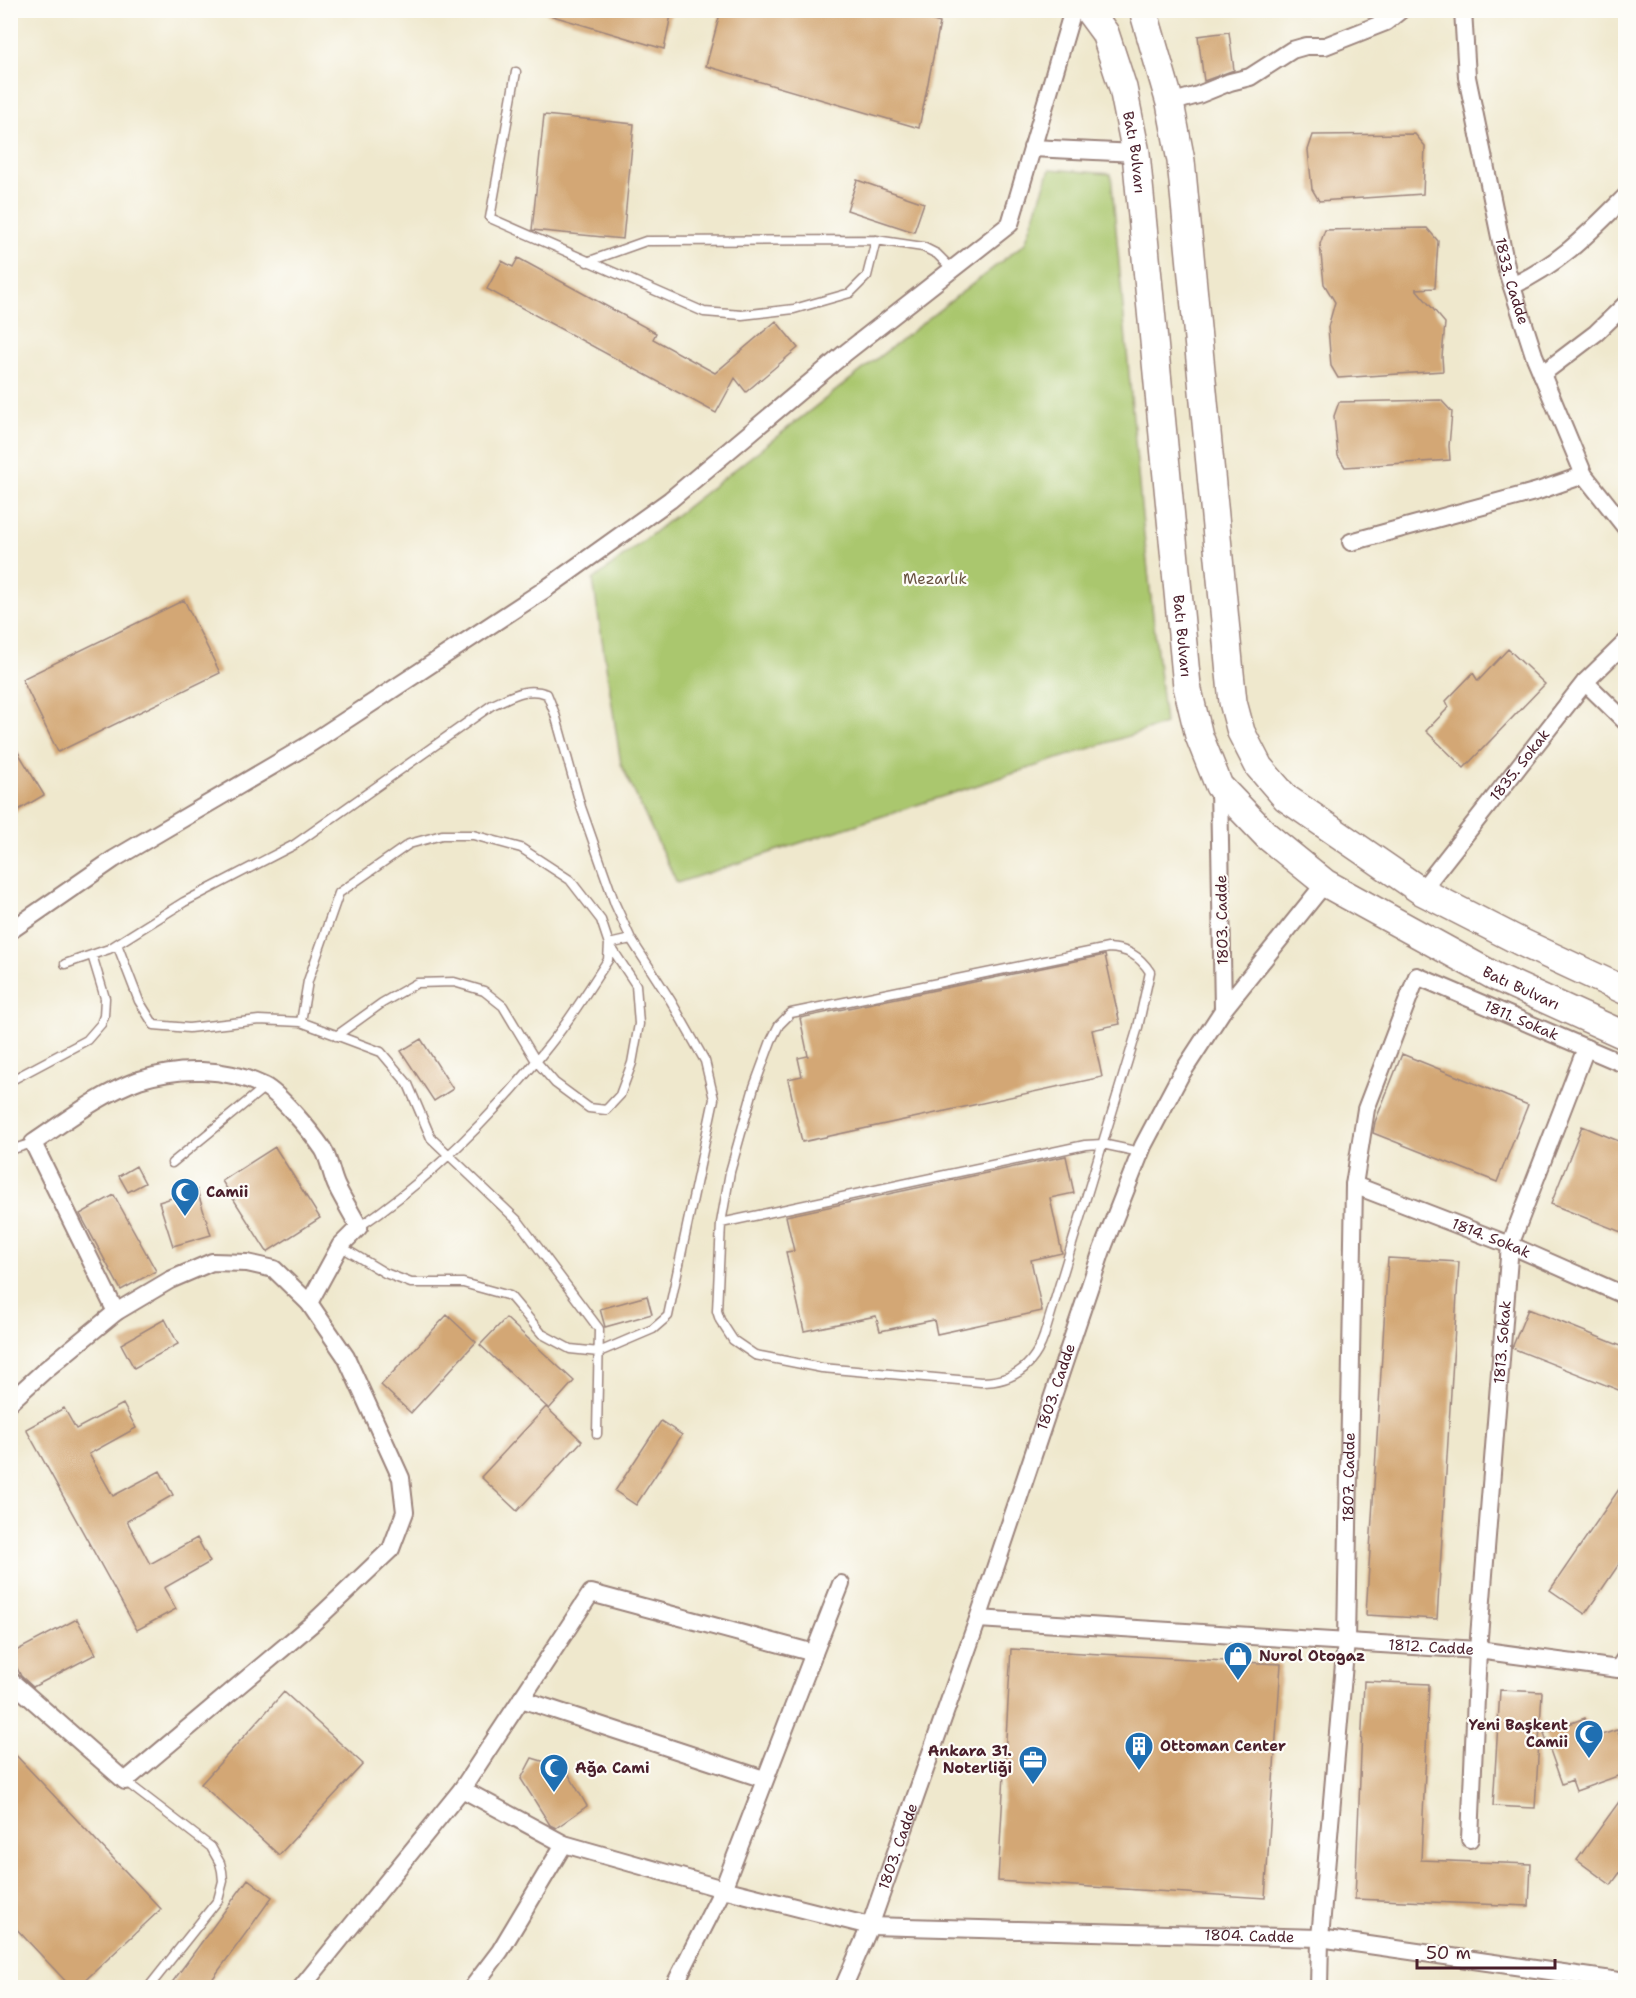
<svg xmlns="http://www.w3.org/2000/svg" width="1636" height="1998" font-family="'Shantell Sans',sans-serif">
<style>
.green{fill:#aac76e;stroke:#7a734c;stroke-width:1.5}
.building{fill:#d3a774}
.lines{fill:none;stroke-linecap:round;stroke-linejoin:round}
.lane-casing{stroke:#9c847c;stroke-width:11}
.street-casing{stroke:#9c847c;stroke-width:20}
.primary-casing{stroke:#9c847c;stroke-width:30}
.lane{stroke:#fff;stroke-width:8}
.street{stroke:#fff;stroke-width:16}
.primary{stroke:#fff;stroke-width:27}
.labels{text-anchor:middle;dominant-baseline:central;stroke-width:4.5;stroke-linejoin:round;paint-order:stroke}
.street-label{font-size:15px;fill:#4a1f2b;stroke:#fdfcf7}
.park-label{font-size:15px;fill:#67513f;stroke:#fdfcf7}
.poi-label{font-size:15px;font-weight:bold;fill:#4a1f2b;stroke:#fdfcf7;text-anchor:start}
</style>
<rect width="100%" height="100%" fill="#fdfcf7"/>
<filter id="ink" filterUnits="userSpaceOnUse"><feTurbulence type="fractalNoise" baseFrequency=".0167" numOctaves="2"/><feDisplacementMap in="SourceGraphic" scale="12" xChannelSelector="R" yChannelSelector="G"/><feConvolveMatrix kernelMatrix="1 2 1 2 8 2 1 2 1" color-interpolation-filters="sRGB"/></filter>
<filter id="wash" filterUnits="userSpaceOnUse"><feTurbulence type="fractalNoise" baseFrequency=".008" numOctaves="4" result="noise"/><feDisplacementMap in="SourceGraphic" scale="24" xChannelSelector="R" yChannelSelector="G"/><feGaussianBlur stdDeviation="1.35" result="paint"/><feColorMatrix in="noise" values="0 0 0 0 0 0 0 0 0 0 0 0 0 0 0 0 0 1.4 0 .05"/><feComposite in="paint" operator="in"/></filter>
<g filter="url(#wash)">
<rect width="100%" height="100%" fill="#efe8cd"/>
<!-- green -->
<path class="green" d="M1050 169 1111 174 1141 507 1165 724 677 883 621 764 593 580 1025 243Z"/>
<g id="blocks">
<!-- building -->
<path class="building" d="M547 10H672L664 49 546 14Z
M721 10H898L940 23 919 128 706 66Z
M1229 32 1234 70 1204 81 1198 36Z
M544 115 634 124 623 239 532 230Z
M1415 134 1425 146 1423 194 1319 201 1312 189 1308 150 1313 135Z
M857 180 924 203 914 232 847 210Z
M1427 228 1438 241 1435 288 1416 289 1445 323 1442 357 1443 371 1338 378 1331 366 1328 327 1335 302 1324 284 1320 244 1325 230Z
M518 258 656 333 653 339 715 373 776 321 798 348 746 392 735 378 716 413 487 289 502 261 513 267Z
M1441 400 1452 412 1449 446 1450 460 1345 467 1338 456 1334 416 1339 402Z
M184 600 220 673 58 752 22 679Z
M1508 649 1545 684 1464 768 1426 731 1449 707 1446 701 1473 673 1478 681Z
M10 739 44 795 10 815Z
M1105 955 1120 1024 1092 1030 1102 1077 802 1142 788 1079 802 1076 798 1058 808 1056 800 1018Z
M421 1039 453 1089 434 1101 401 1051Z
M1402 1054 1528 1105 1497 1182 1373 1133 1375 1122Z
M1582 1126 1626 1144V1234L1551 1204Z
M275 1147 320 1218 267 1252 222 1181Z
M1066 1156 1074 1193 1050 1198 1062 1253 1031 1260 1042 1311 937 1334 934 1320 880 1331 876 1316 804 1331 786 1252 794 1251 786 1216Z
M136 1166 145 1183 128 1192 119 1176Z
M197 1190 211 1235 173 1246 159 1202Z
M114 1195 156 1271 121 1290 80 1214Z
M1388 1258 1459 1262 1437 1619 1366 1615Z
M647 1296 652 1314 605 1327 600 1309Z
M1528 1309 1626 1348V1393L1512 1348Z
M447 1315 476 1342 411 1413 381 1385Z
M506 1318 574 1381 549 1409 480 1345Z
M165 1319 178 1344 134 1368 121 1344Z
M123 1404 136 1428 89 1454 113 1496 160 1471 173 1495 127 1521 150 1564 197 1538 210 1562 164 1588 176 1609 137 1630 26 1429 64 1408 76 1429Z
M546 1407 582 1441 517 1511 481 1477Z
M661 1421 682 1435 636 1505 615 1491Z
M1626 1479V1554L1585 1614 1550 1590Z
M77 1619 96 1654 33 1687 21 1676 10 1654Z
M1011 1649 1281 1664 1265 1898 998 1881Z
M1364 1681 1429 1684 1421 1860 1531 1864 1529 1906 1355 1899Z
M1500 1690 1542 1692 1535 1808 1493 1806Z
M284 1692 363 1764 279 1855 201 1784Z
M1585 1718 1592 1738 1617 1730 1626 1754V1773L1576 1791 1572 1780 1562 1784 1544 1733Z
M10 1749 161 1909 77 1988H72L10 1922Z
M532 1758 565 1768 587 1806 556 1828 550 1825 521 1779Z
M1626 1792V1864L1611 1885 1577 1860Z
M248 1879 272 1897 206 1988H168Z"/>
</g>
</g>
<g filter="url(#ink)">
<use href="#blocks" fill-opacity="0" stroke="#9c847c" stroke-width="1.5"/>
<g class="lines">
<!-- lane casing -->
<g class="lane-casing">
<path id="lane" d="M516 72 490 218 704 312 742 315 794 309 850 293 867 276 876 240
M587 262 646 241 876 240 923 247 937 254 952 269
M117 944 139 1001 154 1025 189 1028 259 1020 301 1022 381 1052 408 1084 431 1138 519 1222 599 1329 597 1434
M1108 948C1127 949 1139 955 1150 972L1138 1027 1044 1336C1034 1366 1013 1382 981 1382L822 1368 755 1355 733 1340 720 1320 717 1311 721 1223 730 1172 754 1087 771 1041 779 1025 791 1013Z
M65 964 109 949 184 902 294 845 492 705C511 697 526 686 547 694L555 714 581 807 615 904 631 939 671 1001 705 1061 714 1099 668 1316 653 1329 599 1352 570 1349 542 1334 510 1296 463 1283H411L385 1273 340 1246
M301 1022 308 981 339 893 409 844 442 835H473L521 848 570 880 601 920 609 944 608 960C590 987 572 1017 551 1043 496 1113 433 1177 359 1227
M336 1036 382 1003 417 983 454 982 484 991 503 1006 536 1061 555 1083 589 1108 606 1110 620 1095 632 1063 639 1024 636 985 609 944 631 939
M10 1081 87 1040 101 1024 104 1016 105 998 92 955
M10 1150 33 1143
M172 1163 265 1087
M721 1223 1085 1145 1102 1144 1140 1152
M125 1781 211 1847 220 1863 222 1871 223 1881 218 1900 148 1988"/>
</g>
<!-- street casing -->
<g class="street-casing">
<g id="street">
<path id="s1" d="M1463 10 1467 77 1507 271 1534 355 1584 475 1626 528"/>
<path d="M1170 103 1198 95 1230 82 1250 77 1292 50 1306 46H1325L1386 22 1401 10"/>
<path d="M1032 148 1136 153"/>
<path d="M1512 286C1561 263 1588 234 1626 196"/>
<path d="M1542 374 1596 333 1626 304"/>
<path d="M1351 542 1538 491 1584 475"/>
<path d="M1585 682 1626 722"/>
<path id="s2" d="M1421 891 1585 682 1626 642"/>
<path d="M10 931 114 859 308 745 544 590 670 500 844 354 1010 224 1073 10"/>
<path d="M1223 1010 1325 883"/>
<path id="s3" d="M1354 1185 1510 1245 1626 1296"/>
<path d="M116 1312 33 1143C66 1121 100 1094 139 1080 179 1067 225 1067 264 1086 280 1094 312 1133 323 1149 330 1160 331 1175 337 1187 344 1201 352 1214 359 1227L340 1246 309 1303"/>
<path d="M10 1402 44 1371 116 1312 170 1280 212 1262 247 1263 274 1269 309 1303 346 1357 401 1478 405 1512 391 1549 313 1623 125 1781 10 1680"/>
<path id="s4" d="M978 1619 1478 1650 1618 1669 1626 1657"/>
<path d="M521 1699 764 1779"/>
<path d="M462 1789 564 1844 723 1889 814 1653"/>
<path id="s5" d="M1470 1839 1478 1650 1510 1245 1586 1048"/>
<path d="M301 1988 462 1789 591 1593 814 1653 841 1584"/>
<path d="M472 1988 500 1951 564 1844"/>
<path id="s6" d="M673 1988 723 1889 870 1926 1320 1938 1626 1982"/>
<path id="s7" d="M843 1988 870 1926 978 1619 1102 1250 1143 1146 1180 1076 1223 1010 1219 786"/>
<path id="s8" d="M1319 1988 1320 1938 1346 1641 1354 1185 1366 1109 1417 976 1626 1065"/>
</g>
</g>
<!-- primary casing -->
<g class="primary-casing">
<g id="primary">
<path id="s9" d="M1088 10 1105 33 1123 88 1136 153 1187 686 1199 736 1219 786 1267 836 1325 883 1494 976 1626 1036"/>
<path d="M1143 10 1170 103 1181 161 1230 673 1233 702 1241 732 1259 767 1286 798 1421 891 1523 943 1626 991"/>
</g>
</g>
<!-- lane -->
<use href="#lane" class="lane"/>
<!-- street -->
<use href="#street" class="street"/>
<!-- primary -->
<use href="#primary" class="primary"/>
</g>
</g>
<!-- icons -->
<defs>
<g id="mosque-pin" transform="scale(1.5)"><path d="M0 17L-7.5 6A9.5 9.5 0 1 1 7.5 6Z" fill="#1f6fb2" stroke="#fdfcf7"/><path d="M3.5-4.9A6 6 0 1 0 3.5 4.9A5 5 0 1 1 3.5-4.9Z" fill="#fff"/></g>
<g id="shop-pin" transform="scale(1.5)"><path d="M0 17L-7.5 6A9.5 9.5 0 1 1 7.5 6Z" fill="#1f6fb2" stroke="#fdfcf7"/><path d="M-5-2.5h2.3a2.7 3.5 0 0 1 5.4 0H5L5.5 6h-11ZM-1.5-2.5h3a1.5 2.3 0 0 0-3 0Z" fill="#fff"/></g>
<g id="building-pin" transform="scale(1.5)"><path d="M0 17L-7.5 6A9.5 9.5 0 1 1 7.5 6Z" fill="#1f6fb2" stroke="#fdfcf7"/><path d="M-4-6H4V6H1V3H-1V6H-4ZM-2.5-4.3h1.7v1.8h-1.7ZM.8-4.3h1.7v1.8H.8ZM-2.5-1h1.7V.8h-1.7ZM.8-1h1.7V.8H.8Z" fill="#fff"/></g>
<g id="office-pin" transform="scale(1.5)"><path d="M0 17L-7.5 6A9.5 9.5 0 1 1 7.5 6Z" fill="#1f6fb2" stroke="#fdfcf7"/><path d="M-6-3h4V-5.5h4V-3h4V5H-6ZM-1-4.5V-3h2v-1.5ZM-6 0V1H6V0Z" fill="#fff"/></g>
</defs>
<g fill-rule="evenodd">
<use href="#mosque-pin" x="185" y="1192"/>
<use href="#shop-pin" x="1238" y="1656"/>
<use href="#mosque-pin" x="1589" y="1734"/>
<use href="#building-pin" x="1139" y="1746"/>
<use href="#office-pin" x="1033" y="1760"/>
<use href="#mosque-pin" x="554" y="1768"/>
</g>
<g class="labels">
<!-- street labels -->
<g class="street-label">
<text stroke="none"><textPath href="#s9" startOffset="152">Batı Bulvarı</textPath></text>
<text stroke="none"><textPath href="#s1" startOffset="276">1833. Cadde</textPath></text>
<text stroke="none"><textPath href="#s9" startOffset="638">Batı Bulvarı</textPath></text>
<text stroke="none"><textPath href="#s2" startOffset="160">1835. Sokak</textPath></text>
<text transform="translate(1222 920) rotate(-91)">1803. Cadde</text>
<text stroke="none"><textPath href="#s9" startOffset="1160">Batı Bulvarı</textPath></text>
<text stroke="none"><textPath href="#s8" startOffset="1137">1811. Sokak</textPath></text>
<text stroke="none"><textPath href="#s3" startOffset="147">1814. Sokak</textPath></text>
<text stroke="none"><textPath href="#s5" startOffset="498">1813. Sokak</textPath></text>
<text stroke="none"><textPath href="#s7" startOffset="638">1803. Cadde</textPath></text>
<text stroke="none"><textPath href="#s8" startOffset="512">1807. Cadde</textPath></text>
<text stroke="none"><textPath href="#s4" startOffset="454">1812. Cadde</textPath></text>
<text stroke="none"><textPath href="#s7" startOffset="152">1803. Cadde</textPath></text>
<text stroke="none"><textPath href="#s6" startOffset="642">1804. Cadde</textPath></text>
</g>
<!-- park labels -->
<g class="park-label">
<text x="935" y="579">Mezarlık</text>
</g>
<!-- poi labels -->
<g class="poi-label">
<text x="206" y="1192">Camii</text>
<text x="1259" y="1656">Nurol Otogaz</text>
<text x="1568" y="1725" text-anchor="end">Yeni Başkent<tspan x="1568" dy="17">Camii</tspan></text>
<text x="1160" y="1746">Ottoman Center</text>
<text x="1012" y="1751" text-anchor="end">Ankara 31.<tspan x="1012" dy="17">Noterliği</tspan></text>
<text x="575" y="1768">Ağa Cami</text>
</g>
</g>
<!-- margin -->
<rect width="1636" height="1998" fill="none" stroke="#fdfcf7" stroke-width="36"/>
<!-- scale -->
<path d="M1417 1959v9h138v-9" fill="none" stroke="#4a1f2b" stroke-width="3"/>
<text x="1426" y="1959" font-size="18" fill="#4a1f2b" stroke="#fdfcf7" stroke-width="4.5" paint-order="stroke">50 m</text>
</svg>
